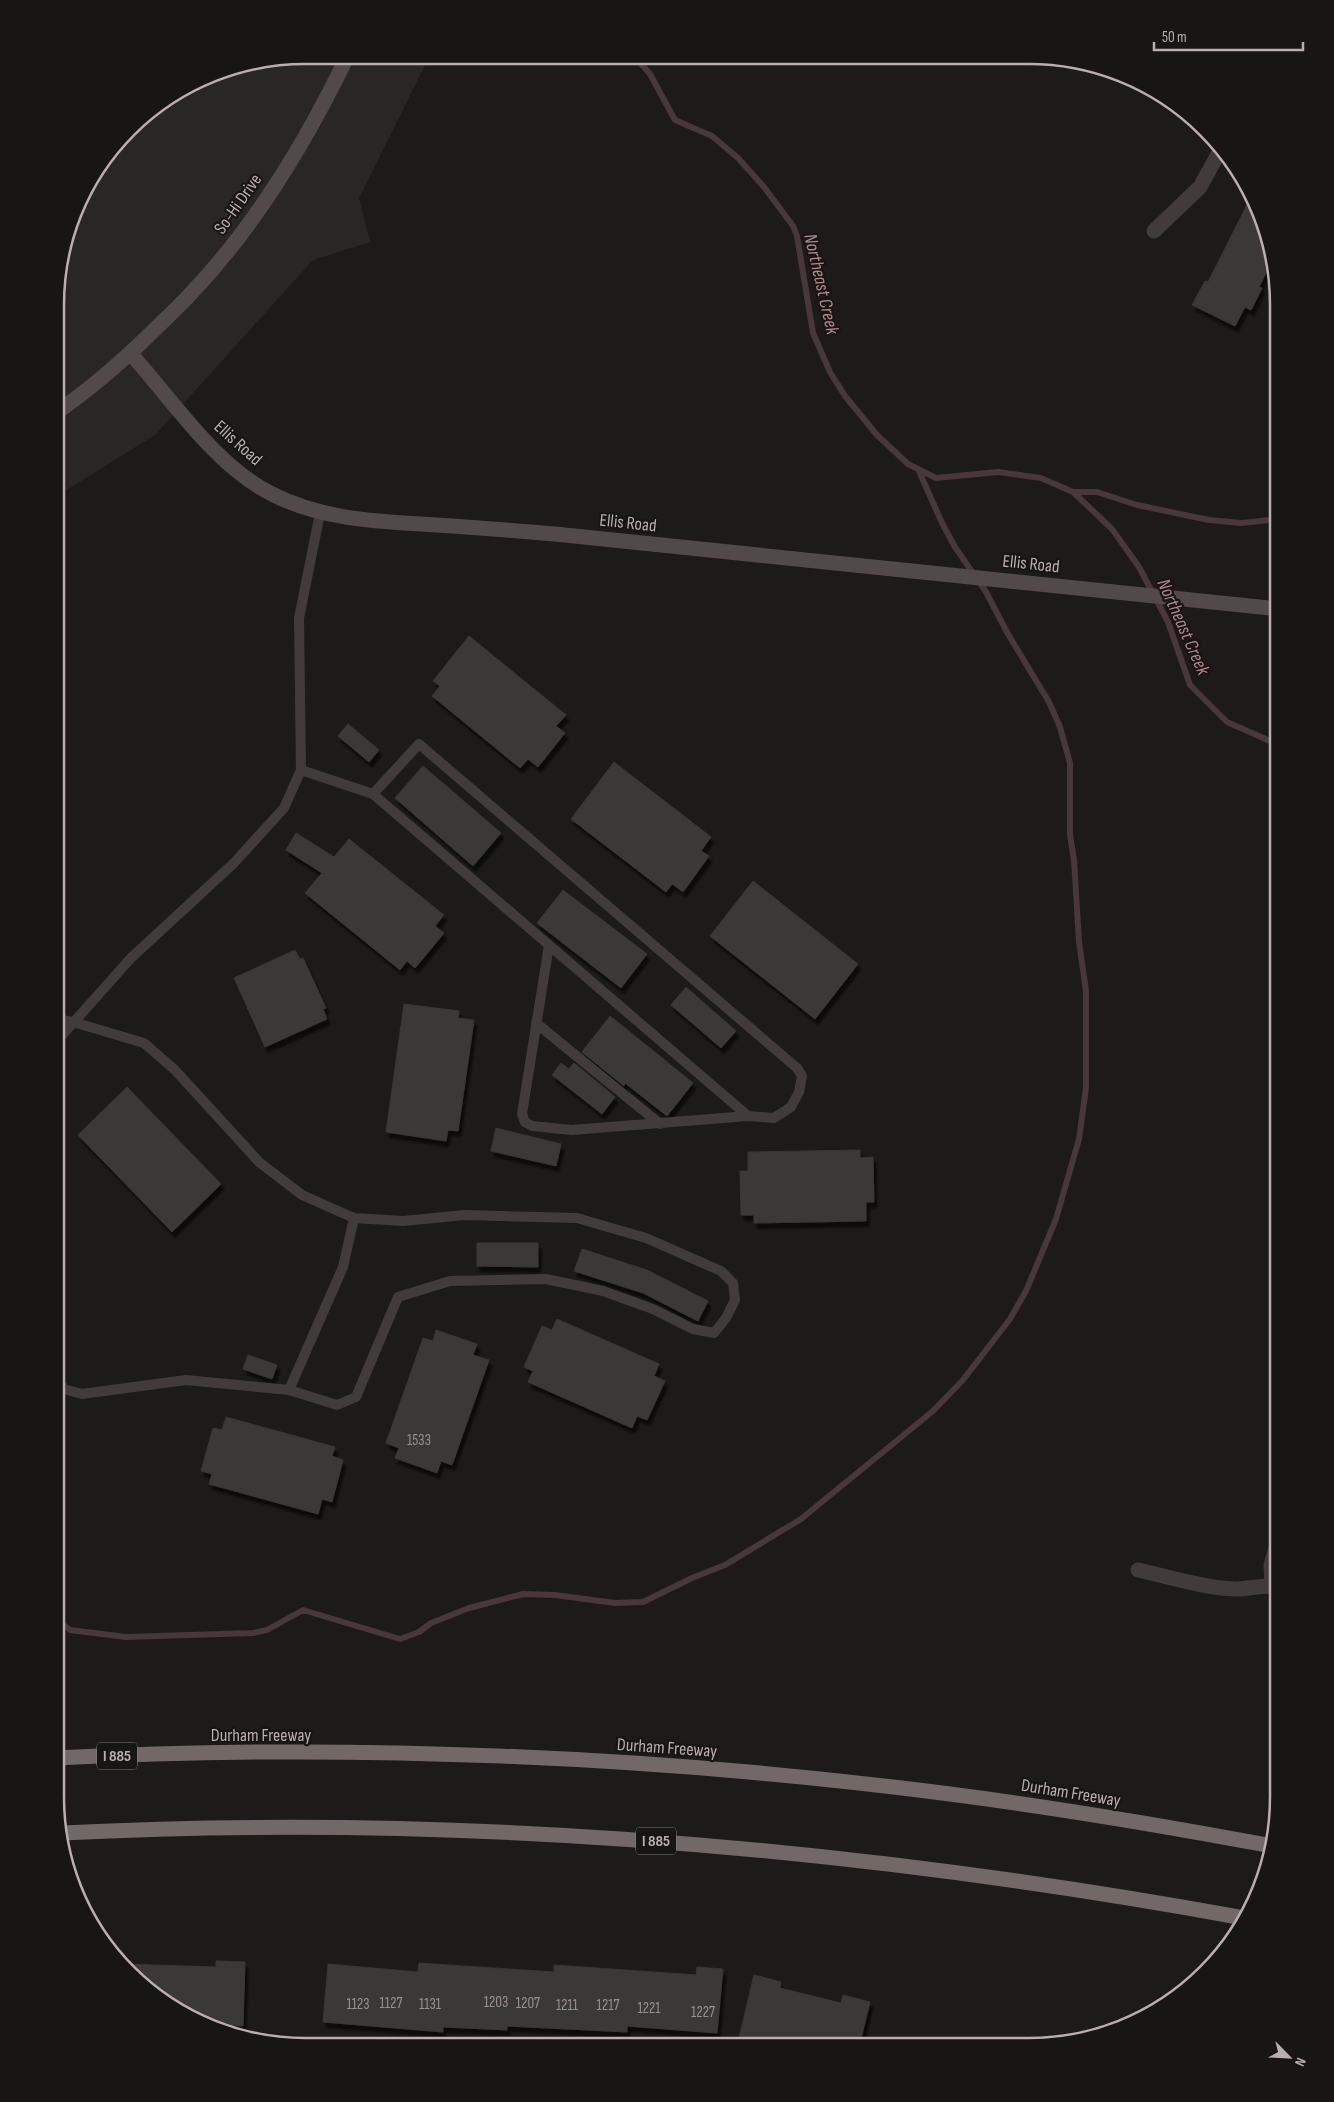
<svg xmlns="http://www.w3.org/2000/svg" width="1334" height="2102" font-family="'Sofia Sans Condensed',sans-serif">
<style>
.built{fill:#292726}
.water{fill:#493739}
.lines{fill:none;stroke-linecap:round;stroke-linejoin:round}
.stream{stroke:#493739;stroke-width:6}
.building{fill:#3b3837;stroke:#383634;filter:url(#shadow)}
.lane{stroke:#413c3b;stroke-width:10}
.street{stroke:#413c3b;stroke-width:15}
.secondary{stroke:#514a49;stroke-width:15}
.highway{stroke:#726967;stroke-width:15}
.labels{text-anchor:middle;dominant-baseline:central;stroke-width:4.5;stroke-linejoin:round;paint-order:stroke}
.number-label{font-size:15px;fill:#9b9090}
.shield{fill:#171615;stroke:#8a807f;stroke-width:1}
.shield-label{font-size:16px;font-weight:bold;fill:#bbaead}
.street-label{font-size:18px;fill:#bbaead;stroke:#171615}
.water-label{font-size:19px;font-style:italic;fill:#b4868b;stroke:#171615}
.rim{fill:none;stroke:#bbaead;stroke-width:2.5}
</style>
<defs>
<filter id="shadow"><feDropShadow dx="3" dy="5.5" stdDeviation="1" flood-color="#0009"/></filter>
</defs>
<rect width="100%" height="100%" fill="#1c1b1a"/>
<!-- built -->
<path class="built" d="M305 55H430L359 198 370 242 313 260 155 435 57 496V273L81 194 140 117 210 74Z"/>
<!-- water -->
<path class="water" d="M1279 462V523L1271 471Z"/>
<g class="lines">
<!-- stream -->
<path class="stream" d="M634 56 650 74 675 120 712 136 738 158 764 187 793 226 797 236 813 333 830 372 845 396 877 435 908 464 936 478 998 472 1041 478 1073 492 1112 529 1139 567 1168 622 1190 685 1227 722 1279 745
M1073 492H1097L1137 505 1209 520 1242 523 1279 519
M55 1618 70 1630 126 1637 253 1633 267 1630 303 1610 400 1639 419 1632 431 1623 469 1608 523 1594 555 1595 615 1603 643 1602 692 1578 725 1565 801 1519 933 1411 963 1380 1010 1319 1026 1291 1056 1219 1079 1139 1086 1088V991L1079 942 1074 860 1070 835V763L1060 727 1049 702 1008 634 986 592 955 547 942 523 919 471"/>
</g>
<!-- building -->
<path class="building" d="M1252 195 1260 209 1271 263 1259 287 1262 288 1251 310 1245 307 1235 326 1192 305 1205 281 1208 282Z
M469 636 566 715 556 726 565 733 538 767 528 759 520 768 432 696 440 686 433 681Z
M348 724 379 750 369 762 338 736Z
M614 762 711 837 701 851 709 856 683 892 672 884 666 892 571 819Z
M423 766 501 833 473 866 395 798Z
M296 833 334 857 349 839 444 915 435 926 444 933 415 968 407 961 400 970 305 893 322 873 286 850Z
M753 881 858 964 815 1019 710 936Z
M563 890 647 954 621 988 537 923Z
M295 950 300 959 303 958 326 1008 323 1009 327 1019 265 1047 234 978Z
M686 987 736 1031 721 1048 671 1005Z
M404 1004 459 1011 458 1018 474 1020 458 1131 448 1130 446 1141 386 1132Z
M610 1016 693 1083 667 1116 625 1083 624 1086 582 1052Z
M561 1063 569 1069 574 1063 615 1097 602 1114 552 1075Z
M127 1087 221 1184 172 1232 78 1135Z
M496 1128 561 1144 556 1166 491 1151Z
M860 1150V1158L873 1157 874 1202H866V1221L754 1223V1215H741L740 1171H748V1152Z
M477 1243H538V1267L477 1266Z
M582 1249 647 1270 708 1301 698 1321 643 1293 574 1271Z
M557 1319 659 1364 654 1376 665 1381 647 1420 637 1416 632 1428 528 1382 533 1371 524 1367 542 1326 552 1330Z
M436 1330 477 1344 473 1355 489 1360 452 1465 441 1461 437 1473 395 1458 399 1448 386 1443 423 1338 433 1341Z
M248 1355 277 1365 272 1379 243 1369Z
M226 1417 335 1447 332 1456 343 1460 332 1502 322 1499 318 1514 209 1484 212 1474 201 1471 213 1428 222 1430Z
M216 1961 245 1962 243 2026 203 2024 153 1996 122 1964 216 1967Z
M419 1963 554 1972V1965L696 1975 697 1967 723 1969 717 2033 627 2026V2032L507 2026V2030L443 2027V2032L323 2022 328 1964 418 1972Z
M754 1975 781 1982 780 1988 841 2003 843 1995 870 2002 859 2047 783 2046 769 2043 768 2045 739 2038Z"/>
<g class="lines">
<!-- lane -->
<path class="lane" d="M301 770 373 794 748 1116 774 1118 791 1107 799 1092 802 1076 797 1068 419 744 373 794
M549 945 522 1114 525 1122 532 1126 572 1130 748 1116
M56 1019 73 1022 144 1043 175 1070 259 1162 302 1195 354 1218 403 1221 465 1215 577 1218 646 1238 721 1271 733 1283 735 1300 726 1318 714 1333 693 1329 653 1309 603 1291 546 1279 450 1281 398 1297 356 1397 337 1405 289 1390
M536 1023 660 1124
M56 1042 131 958 234 863 284 808 301 770 299 618 320 513
M56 1376 64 1389 82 1394 186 1380 289 1390 343 1267 354 1218"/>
<!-- street -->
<path class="street" d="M1154 231 1200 187 1222 147
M1138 1570C1170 1577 1204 1588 1236 1589 1250 1589 1265 1584 1279 1587
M1272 1586 1271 1565 1279 1538"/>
<!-- secondary -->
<path class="secondary" d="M130 353C172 399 215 466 272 494 318 518 370 521 421 524 465 527 510 530 555 534 796 559 1038 584 1279 609
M57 412C89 390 119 364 147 337 163 321 180 306 195 289 259 221 308 138 348 55"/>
<!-- highway -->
<path class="highway" d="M55 1758C349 1743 658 1756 950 1794 1058 1808 1165 1826 1272 1846
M62 1833C458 1813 855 1847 1244 1918"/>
</g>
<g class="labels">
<!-- number labels -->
<g class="number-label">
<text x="419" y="1440">1533</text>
<text x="496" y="2002">1203</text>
<text x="391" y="2003">1127</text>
<text x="528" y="2003">1207</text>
<text x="358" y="2004">1123</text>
<text x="430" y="2004">1131</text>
<text x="567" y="2005">1211</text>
<text x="608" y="2005">1217</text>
<text x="649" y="2008">1221</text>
<text x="703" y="2012">1227</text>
</g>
<!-- shield labels -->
<g class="shield">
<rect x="97" y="1742.5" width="40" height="27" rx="4"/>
<rect x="636" y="1827.5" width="40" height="27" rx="4"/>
</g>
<g class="shield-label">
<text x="117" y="1756">I 885</text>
<text x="656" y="1841">I 885</text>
</g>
<!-- street labels -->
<g class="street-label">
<text transform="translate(238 204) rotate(-55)">So-Hi Drive</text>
<text transform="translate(238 443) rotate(42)">Ellis Road</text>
<text transform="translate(628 523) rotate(6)">Ellis Road</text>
<text transform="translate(1031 564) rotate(6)">Ellis Road</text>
<text x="261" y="1735">Durham Freeway</text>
<text transform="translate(667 1748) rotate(4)">Durham Freeway</text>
<text transform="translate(1071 1793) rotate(9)">Durham Freeway</text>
</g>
<!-- water labels -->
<g class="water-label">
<text transform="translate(821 284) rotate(77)">Northeast Creek</text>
<text transform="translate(1183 627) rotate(66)">Northeast Creek</text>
</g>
</g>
<!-- crop -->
<path d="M0 0H1334V2102H0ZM305 64H1029A241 241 0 0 1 1270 305V1797A241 241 0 0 1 1029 2038H305A241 241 0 0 1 64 1797V305A241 241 0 0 1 305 64Z" fill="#171615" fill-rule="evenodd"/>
<path class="rim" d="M305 64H1029A241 241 0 0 1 1270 305V1797A241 241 0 0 1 1029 2038H305A241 241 0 0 1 64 1797V305A241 241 0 0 1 305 64Z"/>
<!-- north arrow -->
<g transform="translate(1289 2057) rotate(114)" stroke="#171615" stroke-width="4" paint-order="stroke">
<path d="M0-4L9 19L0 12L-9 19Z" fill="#bbaead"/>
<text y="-8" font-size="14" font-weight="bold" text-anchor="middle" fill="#bbaead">N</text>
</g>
<!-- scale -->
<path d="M1154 42v8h149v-8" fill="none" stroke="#bbaead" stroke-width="2.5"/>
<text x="1162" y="42" font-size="15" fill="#bbaead" stroke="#171615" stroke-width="4" paint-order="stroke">50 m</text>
</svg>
